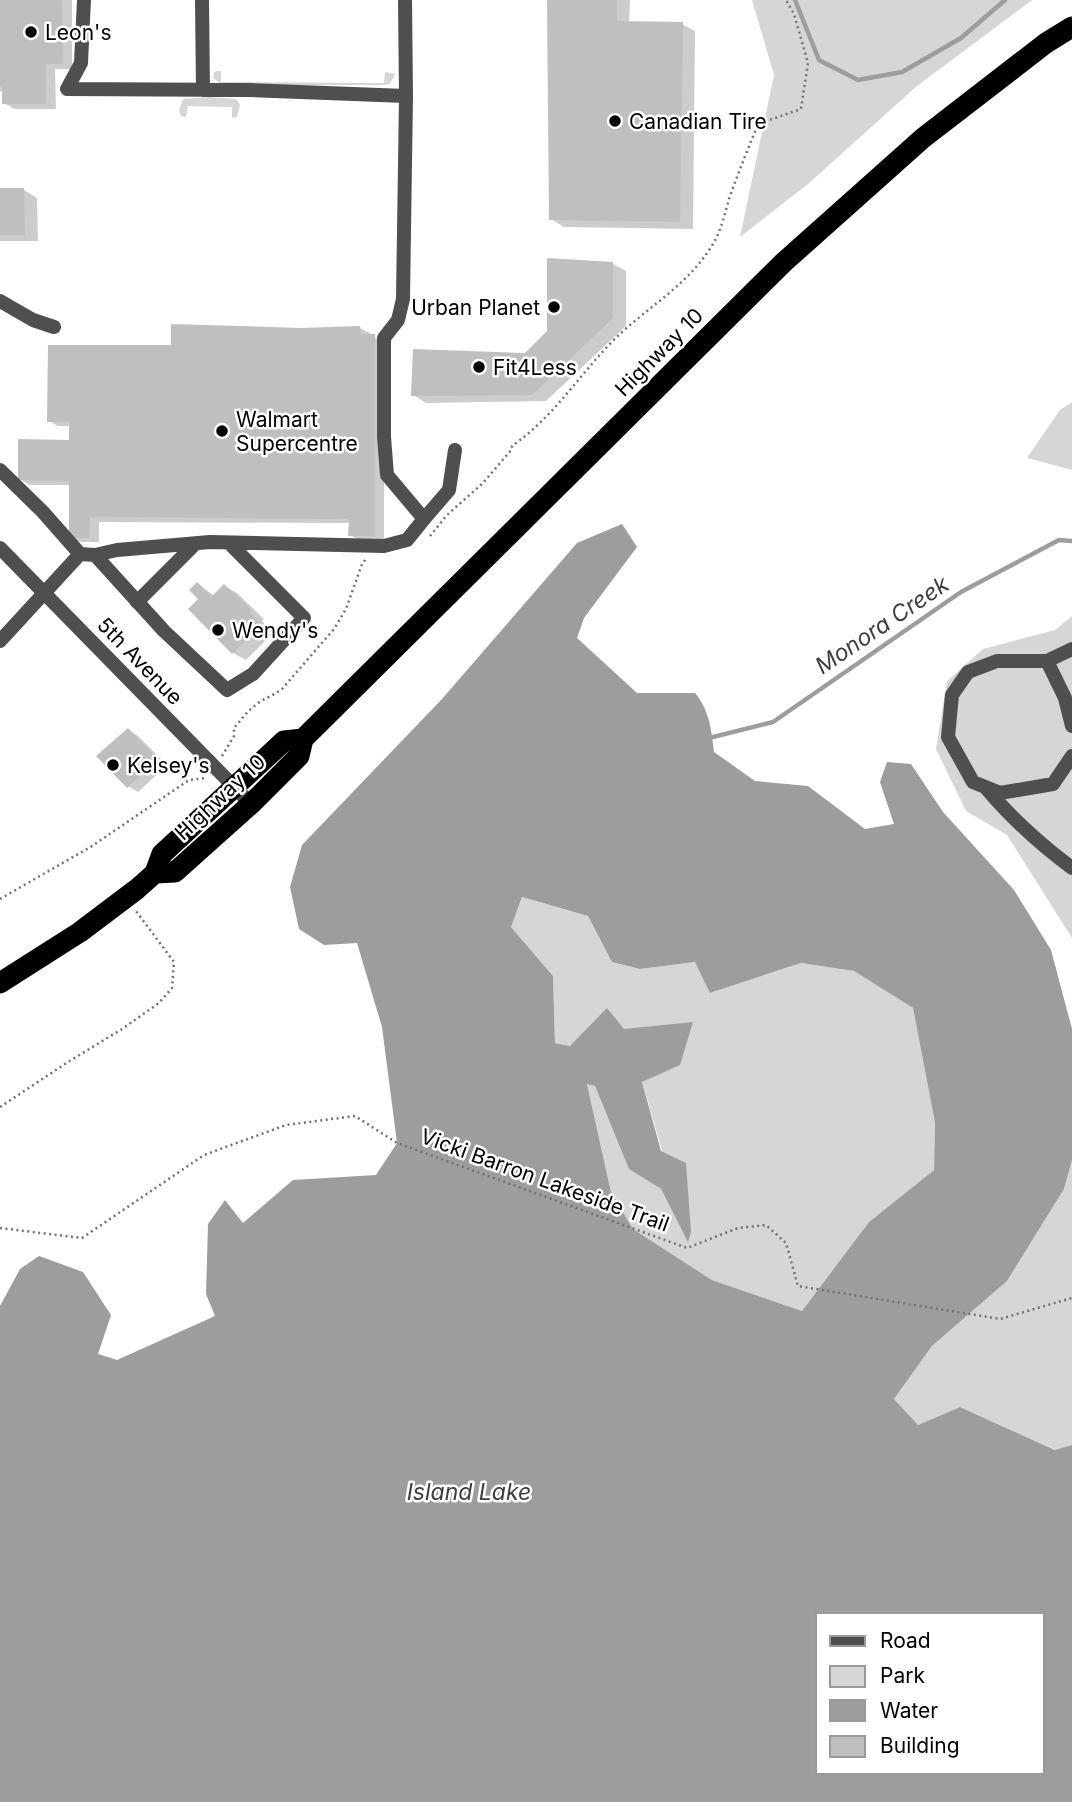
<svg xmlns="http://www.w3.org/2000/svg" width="1072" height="1802" font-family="Inter,sans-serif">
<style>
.green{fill:#d6d6d6}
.water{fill:#9d9d9d;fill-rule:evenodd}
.shadow{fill:#0003}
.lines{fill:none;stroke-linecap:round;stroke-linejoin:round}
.stream{stroke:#9d9d9d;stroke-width:4.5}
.building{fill:#bfbfbf}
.path{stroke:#717171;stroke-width:2.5;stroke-dasharray:2 3.5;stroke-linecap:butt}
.minor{stroke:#4f4f4f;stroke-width:14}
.highway{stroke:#000;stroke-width:21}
.poi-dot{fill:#000;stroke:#fff;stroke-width:2.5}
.labels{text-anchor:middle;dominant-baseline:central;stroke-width:5;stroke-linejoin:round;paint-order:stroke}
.poi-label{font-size:21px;fill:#000;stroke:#fff;text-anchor:start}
.street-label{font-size:21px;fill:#000;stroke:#fff}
.water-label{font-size:23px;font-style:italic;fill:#3e3e3e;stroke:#fff}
</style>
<rect width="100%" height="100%" fill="#fff"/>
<!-- green -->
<path class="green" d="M752 0H1032L917 86 808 184 740 237 774 75Z
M217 71H221V82L384 83 385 72 395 74 390 84 384 85H222L213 78 214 72Z
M209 97 236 99 240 105 237 117 232 118V107L188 106 186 117 181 116 179 110 183 99Z
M1072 402V470L1027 458 1060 410Z
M1072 616V938L1007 835 966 811 936 749 947 681 983 649 1055 630Z
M522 897 588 916 612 962 640 969 695 962 711 993 801 963 854 971 913 1008 935 1123 934 1170 869 1222 802 1311 712 1280 633 1229 611 1192 587 1083 595 1086 629 1168 661 1189 688 1241 642 1081 570 1046 555 1043 553 976 511 927Z
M1072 1160V1445L1056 1450 960 1407 918 1425 894 1399 932 1346 1007 1281 1064 1189Z"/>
<!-- water -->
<path class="water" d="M622 524 637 547 584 618 577 638 637 693H695C709 709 712 732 714 752L755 781 808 786 865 829 894 824 880 782 887 762 911 764 943 812 1014 890 1051 950 1072 1029V1160L1064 1189 1007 1281 932 1346 894 1399 918 1425 960 1407 1055 1450 1072 1445V1802H0V1306L20 1269 39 1256 83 1272 111 1315 98 1354 117 1360 215 1316 206 1294 208 1224 225 1200 243 1223 293 1180 376 1175 397 1143 382 1027 357 943 324 945 299 929 290 887 302 845 442 699 577 543ZM522 897 588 916 612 962 640 969 695 962 710 993 801 963 854 971 913 1008 935 1123 934 1170 869 1222 802 1311 712 1280 633 1229 611 1192 587 1084 595 1086 629 1169 661 1189 688 1242 691 1232 686 1163 661 1151 642 1082 680 1065 693 1022 624 1029 607 1008 570 1046 555 1043 553 976 511 927ZM818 1615H1042V1772H818Z"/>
<!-- shadow -->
<path class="shadow" d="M0 0H72V69H55L56 109H14L4 103V91H0Z
M549 0H630L629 23 682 24 695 31 693 229 564 227 551 219Z
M0 190H24L37 198 38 241H0Z
M613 264 626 271V326L546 401 426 403 413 395 526 355Z
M360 328 370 333V336L384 342V541L359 540 350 535V523L99 522V542H80L71 537V485H29L20 479 71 442V426H58L49 421 172 347 301 329Z
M197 584 215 596 224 586 237 593 264 619 262 621 273 633 246 660 233 653 191 609 200 599Z
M128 730 138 736 167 765 138 792 128 786Z"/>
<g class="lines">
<!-- stream -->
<path class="stream" d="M795 0 819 60 858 80 902 72 961 38 1005 0
M713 737 773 722 961 592 1059 540 1072 541"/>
</g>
<!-- building -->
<path class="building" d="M0 0H62L63 64H46V104H2V87H0Z
M547 0H617V21L683 22 680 222 549 220Z
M0 188H24L25 235H0Z
M547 258 613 262V318L532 395 411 396 413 349 525 353 547 331Z
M171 324 301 328 360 326 361 334H375V536H348L349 519 90 517 89 538H69V481L18 480V439L69 440V422H47L48 345H171Z
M197 582 212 596 224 584 252 610 250 613 261 625 232 654 188 609 198 599 189 590Z
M128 728 158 759 127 788 96 756Z"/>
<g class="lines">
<!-- path -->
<path class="path" d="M430 536 447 515 483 483 512 449V446C552 418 575 381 607 347 643 308 685 290 713 244 721 231 725 213 729 199 738 173 748 149 758 124L801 109 808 63 794 14 786 0
M222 756 234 736V728C241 720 247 711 256 705 264 698 273 696 282 689L334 629 346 609 362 564 366 559
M0 899 92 846 189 780 206 778
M0 1107 68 1062 122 1029 159 1003 172 988 174 962 136 911
M0 1228 82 1238 204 1155 286 1125 355 1116 397 1143 687 1248 738 1228 766 1225 786 1243 798 1286 1000 1319 1072 1298"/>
<!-- minor -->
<path class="minor" d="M84 0 81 63 67 89 250 90 406 96
M202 0 203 90
M0 301 33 320 54 327
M0 470 43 512 80 554
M424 519 449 490 455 450
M0 548 251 804
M95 555 164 631 227 690 253 674 304 618 229 543
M137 602 195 544
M0 641 80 554 95 555 117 550 210 542 384 546 407 540 424 519 387 475 384 437V338L398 320 403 299 406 96 405 0
M1072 649 1047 661H997L968 672 952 695 948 737 973 782 1000 793 1053 784 1072 756
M1047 661 1065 698 1072 726
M986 788C1012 819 1040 844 1072 868"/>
<!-- highway -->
<path class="highway" d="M155 873 175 872 251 804 299 756 303 739 784 262 923 138 1046 43 1072 27
M0 983 80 932 137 889 155 873 162 854 284 741 303 739"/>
</g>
<!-- markers -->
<g class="poi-dot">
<circle cx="31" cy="32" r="7"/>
<circle cx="615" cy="121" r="7"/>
<circle cx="554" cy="307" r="7"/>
<circle cx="479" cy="367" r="7"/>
<circle cx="222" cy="431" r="7"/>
<circle cx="218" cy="630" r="7"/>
<circle cx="113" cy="765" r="7"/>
</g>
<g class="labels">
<!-- poi labels -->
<g class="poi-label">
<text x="45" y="32">Leon's</text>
<text x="629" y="121">Canadian Tire</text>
<text x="540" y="307" text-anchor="end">Urban Planet</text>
<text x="493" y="367">Fit4Less</text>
<text x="236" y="419">Walmart<tspan x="236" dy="24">Supercentre</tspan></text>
<text x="232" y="630">Wendy's</text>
<text x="127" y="765">Kelsey's</text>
</g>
<!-- street labels -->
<g class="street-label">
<text transform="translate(659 352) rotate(-45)">Highway 10</text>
<text transform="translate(140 661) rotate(46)">5th Avenue</text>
<text transform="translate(220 797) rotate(-43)">Highway 10</text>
<text transform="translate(545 1180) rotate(20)">Vicki Barron Lakeside Trail</text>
</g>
<!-- water labels -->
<g class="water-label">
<text transform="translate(882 625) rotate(-34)">Monora Creek</text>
<text x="469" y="1492">Island Lake</text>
</g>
</g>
<!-- legend -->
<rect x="816" y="1613" width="228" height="161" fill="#ffffff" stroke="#999999" stroke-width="2"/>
<rect x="830" y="1636" width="35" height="10" fill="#4f4f4f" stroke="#999999" stroke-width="2"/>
<text x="880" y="1648" font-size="21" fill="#000000">Road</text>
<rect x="830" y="1666" width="35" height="21" fill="#d6d6d6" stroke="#999999" stroke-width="2"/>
<text x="880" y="1683" font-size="21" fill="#000000">Park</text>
<rect x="830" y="1700" width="35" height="21" fill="#9d9d9d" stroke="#999999" stroke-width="2"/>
<text x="880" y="1718" font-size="21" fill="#000000">Water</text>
<rect x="830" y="1736" width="35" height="21" fill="#bfbfbf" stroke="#999999" stroke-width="2"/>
<text x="880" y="1753" font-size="21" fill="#000000">Building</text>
</svg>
